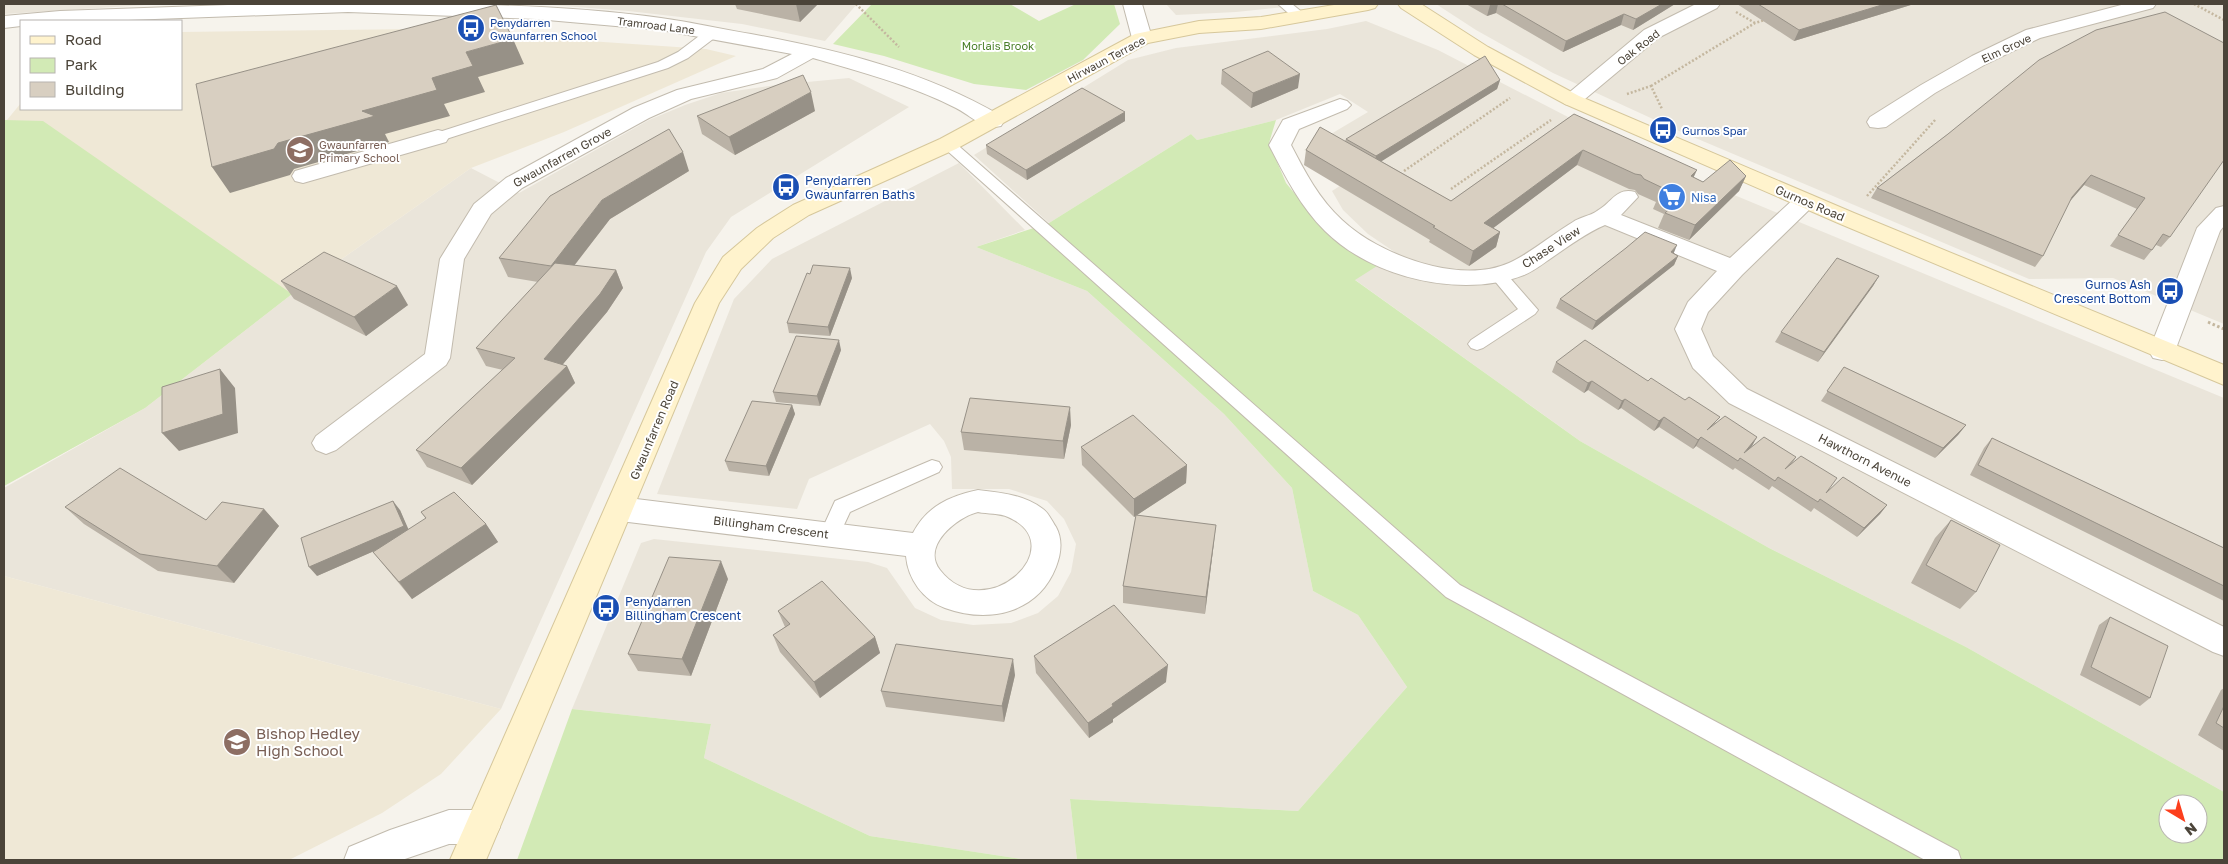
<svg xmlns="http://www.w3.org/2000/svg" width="2228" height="864" font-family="'Golos Text',sans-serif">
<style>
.residential{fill:#eae5da}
.education{fill:#efe8d6}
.green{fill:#d2eab5;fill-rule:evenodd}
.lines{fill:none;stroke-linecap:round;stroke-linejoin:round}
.lane-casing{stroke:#c2bbae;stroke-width:2}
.street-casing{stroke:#c2bbae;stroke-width:2}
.secondary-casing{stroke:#d6c79b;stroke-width:2}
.path-far1{stroke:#c4b79f;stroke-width:2.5;stroke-dasharray:2 2;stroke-linecap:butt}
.path{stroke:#c4b79f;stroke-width:3;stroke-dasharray:2.5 2.5;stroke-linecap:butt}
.lane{fill:#fff;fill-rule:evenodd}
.street{fill:#fff;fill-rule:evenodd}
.secondary{fill:#fff3cd;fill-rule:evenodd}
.wall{fill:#bab2a6}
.shaded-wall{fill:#979187}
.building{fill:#d8cfc1;stroke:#979187}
.labels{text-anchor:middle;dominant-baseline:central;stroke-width:4;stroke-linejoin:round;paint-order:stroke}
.far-transit-label{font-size:11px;fill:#164399;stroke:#fff;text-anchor:start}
.far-street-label{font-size:11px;fill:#4b4439;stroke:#fff}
.far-park-label{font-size:11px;fill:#4a7f2a;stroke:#fff}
.far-education-label{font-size:11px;fill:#785e54;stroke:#fff;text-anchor:start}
.street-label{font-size:12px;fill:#4b4439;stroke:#fff}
.transit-label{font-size:12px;fill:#164399;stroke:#fff;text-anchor:start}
.shop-label{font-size:12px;fill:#366cbe;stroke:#fff;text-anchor:start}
.near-education-label{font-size:15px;fill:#785e54;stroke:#fff;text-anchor:start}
</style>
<rect width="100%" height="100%" fill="#f6f3ec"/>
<!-- residential -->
<path class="residential" d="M4 4H162L4 14Z
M539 4H857L825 41 742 24 628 11Z
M1166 4H1312L1236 12 1176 15Z
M1436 4H2224V324L2113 278 2029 279 1679 131 1553 73 1476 30Z
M1366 21 1438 50 1657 163 2224 398V792L1966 647 1769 548 1580 441 1354 279 1396 253 1368 234 1343 210 1332 191 1352 178 1304 150 1368 112 1340 94 1276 120 1197 140 1191 134 1049 223 974 155 1128 60 1176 48 1327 29Z
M849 78 909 107 731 217 706 252 501 709 4 576V488L145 408 292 294 471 168 519 193 649 120 685 105 721 93 776 85Z
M959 163 1025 230 976 247 1087 291 1224 414 1292 488 1313 591 1358 615 1407 687 1298 811 1070 799 1077 860H1028L870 836 704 758 711 724 572 709 641 543 654 539 868 562 887 568 915 608 941 620 973 625 1011 623 1038 613 1058 596 1071 572 1076 544 1064 519 1047 501 1009 489H952L951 457 944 441 930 424 809 479 797 509 657 494 734 299 772 259Z"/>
<!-- education -->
<path class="education" d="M415 29 706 49 736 56 564 132 471 168 292 294 145 408 4 486V120H7L21 103V109H181V32Z
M4 576 501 709 441 774 382 813 289 860H4Z"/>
<!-- green -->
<path class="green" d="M872 4H1010L1039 21 1076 4H1114L1120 24 1083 60 1026 90 974 84 884 56 833 44Z
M4 120 43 121 292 294 145 408 4 486Z
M1276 120 1269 143 1286 183 1331 238 1377 266 1355 280 1580 441 1769 548 1966 647 2224 792V860H1077L1070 799 1298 811 1407 687 1358 615 1313 591 1292 488 1224 414 1087 291 976 247 1049 223 1191 134 1197 140ZM2168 804H2198V834H2168Z
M572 709 711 724 704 758 870 836 1028 860H517Z"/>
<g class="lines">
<!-- lane casing -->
<g class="lane-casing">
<path id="lane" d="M1278 4H1292L1308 17 1306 20H1296Z
M712 29 717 30 719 33 717 36 688 58 668 68 443 140H433L431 137 433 134 658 62 678 52 707 30Z
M948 140 953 141 1460 585 1958 851 1961 860H1925L1446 597 943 147 941 144 943 141Z
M1497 268 1503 270 1538 310 1535 314 1483 348 1477 350 1471 348 1468 344 1471 340 1518 309 1489 274 1491 270Z
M932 460 939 462 942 467 939 472 850 512 837 540 830 542 823 540 820 534 835 501Z"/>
</g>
<!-- street casing -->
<g class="street-casing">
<path id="street" d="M256 4C391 4 527 0 661 18 691 22 721 29 751 34 838 50 925 71 1001 116L1004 121 1001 126C983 130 970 115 956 108 911 85 861 72 813 58L777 78 691 99 649 118 522 188 491 214 464 259 450 358 446 365 336 450 326 454 316 450 312 443 316 436 425 354 440 259 474 204 506 178 633 108 677 90 763 69 792 54 661 30 536 19 348 12 101 21H21V26L4 28V16L60 11Z
M1123 4H1142L1152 38 1149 42 1142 44 1135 42 1132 38Z
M1696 4H1720L1717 8 1658 38 1579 104 1572 106 1565 104 1562 100 1565 96 1644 30Z
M2125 4H2156L2153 8 2040 38 1986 64 1935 93 1886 127 1878 128 1870 127 1867 122 1870 117 1921 85 1972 56 2026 30Z
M1340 99 1347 101 1351 105 1347 109 1299 129 1291 145C1305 172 1319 199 1342 220 1379 255 1460 285 1509 263 1531 253 1551 235 1573 222 1580 217 1590 216 1597 211 1612 203 1616 187 1635 192L1638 197 1621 215 1730 258 1797 196 1805 194 1813 196 1816 201 1813 206 1742 275 1708 312 1701 329 1713 356 1747 389 2224 627V656L2213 652 1729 403 1693 368 1675 329 1688 302 1717 271 1605 225C1584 234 1566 248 1547 261 1540 266 1532 272 1524 275 1462 299 1372 278 1325 231 1300 206 1285 176 1269 145L1283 120Z
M438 130 446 132 449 137 446 142 303 183 295 181 292 176 295 171Z
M2224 206V226L2220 231 2175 351 2171 358 2162 360 2153 358 2149 351 2197 228 2216 208Z
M978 490C1001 493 1023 494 1043 509 1048 512 1052 521 1056 527 1063 540 1061 554 1056 567 1038 613 989 624 945 608 923 600 908 579 906 556L620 521 610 517 605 509 610 501 620 497 913 533C927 506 950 496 978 490ZM978 512C987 514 1000 513 1008 517 1074 546 985 628 940 570 921 546 957 517 978 512Z
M449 810H482L494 815 500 827 494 839 482 844H449L402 860H344L349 847 390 830Z"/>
</g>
<!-- secondary casing -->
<g class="secondary-casing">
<path id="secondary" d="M1340 4H1378L1375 8 1368 10 1261 29 1199 33 1148 43 956 149 809 215 773 238 741 269 719 303 486 860H450L695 303 723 257 757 228 793 205 940 139 1135 34 1199 21 1261 17Z
M1398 4H1421L1488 47 1579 96 1854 213 2224 365V385L1838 223 1565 104 1474 55 1401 8Z"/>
</g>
<!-- path-far1 -->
<path class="path-far1" d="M856 4 899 47
M2194 4 2224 20
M1736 12 1755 23
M1651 86 1755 23 1765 20
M1627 94 1651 86 1662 109
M1404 171 1510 98
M1451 189 1551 120
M1867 196 1936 119"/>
<!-- path -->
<path class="path" d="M2208 322 2224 329"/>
<!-- lane -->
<use href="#lane" class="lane"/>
<!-- street -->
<use href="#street" class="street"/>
<!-- secondary -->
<use href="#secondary" class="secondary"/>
</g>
<!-- wall -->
<path class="wall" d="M735 4H818L800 22 737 9Z
M1466 4H1675L1633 30 1621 25 1563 52 1496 13 1487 16Z
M1737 4H1914L1794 41Z
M2096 30 2170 237 2161 247 2156 245 2144 260 2110 246 2137 209 2084 185 2070 201 2043 256 2035 267 1871 198 1877 188 1948 134Z
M1222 70 1298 88 1251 108 1221 84Z
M1500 80 1497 89 1381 161 1451 201 1574 114 1703 182 1746 176 1739 191 1689 240 1658 228 1664 214 1653 209 1656 202 1638 194 1635 190 1629 189 1577 165 1493 228 1500 232 1496 247 1469 266 1429 242 1430 240 1304 165 1306 150 1345 141 1346 139Z
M815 111 735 155 702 134 697 116Z
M1125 112V121L1027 180 987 154 986 145Z
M689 171 610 219 574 266 616 270 623 288 607 312 562 365 567 366 575 383 472 485 427 467 416 450 503 370 486 366 476 348 538 282 508 277 499 258Z
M1674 253 1678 256 1674 265 1592 330 1556 308 1560 299Z
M1879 276 1873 286 1818 362 1775 342 1781 332Z
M852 278 830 336 789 333 787 323Z
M281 281 408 305 366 336 294 299Z
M841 350 820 406 776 402 773 392Z
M1556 362 1648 381 1716 423 1757 437 1750 449 1796 457 1792 464 1828 490 1887 505 1880 514 1857 537 1814 508 1811 512 1772 486 1769 490 1735 468 1733 470 1696 446 1693 449 1659 427 1654 431 1621 408 1618 410 1588 390 1584 393 1552 372Z
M1844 367 1966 425 1958 435 1935 458 1821 401Z
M792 405 795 414 769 476 729 471 725 461Z
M1071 425 1064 459 964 450 961 432Z
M1992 438 2224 548V601L1970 475 1984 448Z
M1081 447 1187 465 1186 483 1137 515 1214 542 1205 614 1123 603V586L1136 515 1134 517 1082 465Z
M65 507 206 520 264 509 279 526 234 583 158 571 84 524Z
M400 510 408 530 426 519 421 512 486 524 498 542 412 599 387 569 373 552 376 550 317 576Z
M1951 520 1976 592 1960 609 1911 583 1935 538Z
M728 579 691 676 638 671 628 654Z
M778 611 875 637 880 653 820 698 780 652 773 635 785 627Z
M2110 617 2150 698 2140 706 2080 675 2099 625Z
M1034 656 1166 682 1113 719V722L1089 738 1036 673Z
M1015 675 1004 722 886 707 881 691Z
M2224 688V751L2198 735 2221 690Z"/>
<!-- shaded-wall -->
<path class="shaded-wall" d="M796 4H818L800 22Z
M1494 4H1498L1496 13 1487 16 1490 5Z
M1662 4H1675L1633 30 1636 19Z
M1885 4H1914L1794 41 1799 30Z
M1624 14 1621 25 1563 52 1566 41Z
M513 39 524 64 478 77 485 92 444 104 450 116 385 134 389 142 294 169 290 175 230 193 212 167 278 143 432 78 466 52Z
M1300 74 1298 88 1251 108 1253 93Z
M1500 80 1497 89 1374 166 1376 156Z
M811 92 815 111 735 155 729 137Z
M1125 112V121L1027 180 1026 170Z
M1583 150 1577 165 1480 238 1484 223Z
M683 152 689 171 610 219 559 285 551 266 602 200Z
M1697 170 1690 185 1691 176Z
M2091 175 2084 185 2064 208 2072 197Z
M1746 176 1739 191 1689 240 1695 225Z
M1500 232 1496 247 1469 266 1473 251Z
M1677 245 1673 255 1671 252Z
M1678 256 1674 265 1592 330 1596 321Z
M850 268 852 278 830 336 828 327Z
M616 270 623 288 607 312 553 376 544 359Z
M1879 276 1873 286 1818 362 1824 352Z
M397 286 408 305 366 336 354 317Z
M839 340 841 350 820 406 817 396Z
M567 366 575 383 472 485 461 468Z
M220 369 235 388 238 433 179 451 162 433Z
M1592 381 1588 390 1584 393 1588 383Z
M1625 399 1621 408 1618 410 1622 401Z
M792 405 795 414 769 476 766 466Z
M1070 407 1071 425 1064 459 1063 441Z
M1664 417 1659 427 1654 431 1659 421Z
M1966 425 1958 435 1935 458 1943 448Z
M1701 437 1696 446 1693 449 1698 440Z
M1757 437 1752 446 1742 459 1744 453Z
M1187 465 1186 483 1134 517V499Z
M393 501 400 510 411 535 317 576 309 567Z
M1887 505 1880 514 1857 537 1864 528Z
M264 509 279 526 234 583 217 566Z
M486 524 498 542 412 599 399 582Z
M1216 525 1214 542 1205 614 1206 597Z
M721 561 728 579 691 676 682 659Z
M875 637 880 653 820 698 814 682Z
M1013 659 1015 675 1004 722 1002 706Z
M1168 665 1166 682 1113 719V722L1089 738 1088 723 1112 704Z"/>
<!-- building -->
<path class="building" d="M1502 4H1662L1636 19 1624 14 1566 41Z
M1758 4H1885L1799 30Z
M496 5 513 39 466 52 473 66 432 78 437 90 362 111 375 116 278 143 274 149 212 167 196 84Z
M2165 12 2224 43V160L2170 237 2163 234 2152 250 2118 235 2145 198 2091 175 2072 197 2043 256 1877 188 1948 134 2039 60 2096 30Z
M1268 51 1300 74 1253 93 1222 70Z
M1485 56 1500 80 1376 156 1346 139Z
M803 75 811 92 729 137 697 116Z
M1082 88 1125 112 1026 170 986 145Z
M1574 114 1697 170 1691 176 1703 182 1730 160 1746 176 1695 225 1665 213 1677 202 1660 194 1665 189 1644 179 1641 175 1635 174 1583 150 1484 223 1500 232 1473 251 1433 227 1435 226 1306 150 1320 127 1451 201Z
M669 129 683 152 602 200 551 266 499 258 550 196Z
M1645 232 1677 245 1671 252 1678 256 1596 321 1560 299 1626 248Z
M324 252 397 286 354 317 281 281Z
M1837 258 1879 276 1824 352 1781 332Z
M555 263 616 270 600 294 544 359 567 366 461 468 416 450 515 358 476 348Z
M813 265 850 268 828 327 787 323 807 273 810 274Z
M796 336 839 340 817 396 773 392Z
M1585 340 1648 381 1651 378 1685 400 1689 397 1720 417 1707 430 1725 416 1757 437 1744 453 1764 437 1796 457 1785 469 1801 456 1837 478 1826 493 1843 477 1887 505 1864 528 1820 499 1818 502 1778 477 1775 481 1740 458 1738 461 1701 437 1698 440 1664 417 1659 421 1625 399 1622 401 1592 381 1588 383 1556 362Z
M1844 367 1966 425 1943 448 1827 391Z
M220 369 223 414 162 433V387Z
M970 398 1070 407 1063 441 961 432Z
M752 401 792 405 766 466 725 461Z
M1133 415 1187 465 1134 499 1081 447Z
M1992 438 2224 548V586L1978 465Z
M120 468 206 520 222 502 264 509 217 566 140 554 65 507Z
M454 492 486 524 399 582 373 552 426 518 421 512Z
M393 501 404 526 309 567 301 538Z
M1136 515 1216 525 1206 597 1123 586Z
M1951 520 2000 545 1976 592 1926 565Z
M669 557 721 561 682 659 628 654Z
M822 581 875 637 814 682 773 635 790 624 778 611Z
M1114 605 1168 665 1112 704 1113 706 1088 723 1034 656Z
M2110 617 2168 646 2150 698 2091 667Z
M896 644 1013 659 1002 706 881 691Z
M2224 706V728L2216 723Z"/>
<!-- icons -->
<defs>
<g id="bus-disc" transform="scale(1.4375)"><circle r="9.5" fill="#1a4fb4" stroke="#fff"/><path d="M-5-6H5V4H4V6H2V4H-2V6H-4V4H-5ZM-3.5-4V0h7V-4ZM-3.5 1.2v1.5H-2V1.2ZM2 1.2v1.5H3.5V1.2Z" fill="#fff"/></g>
<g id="school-disc" transform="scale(1.4375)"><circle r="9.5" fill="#8d6e63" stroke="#fff"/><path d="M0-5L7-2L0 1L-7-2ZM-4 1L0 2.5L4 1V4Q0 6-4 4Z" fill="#fff"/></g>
<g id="supermarket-disc" transform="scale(1.4375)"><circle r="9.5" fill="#3f7fe0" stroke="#fff"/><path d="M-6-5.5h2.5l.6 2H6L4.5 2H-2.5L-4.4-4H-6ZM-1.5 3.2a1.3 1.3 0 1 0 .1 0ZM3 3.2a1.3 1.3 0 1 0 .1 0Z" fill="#fff"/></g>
</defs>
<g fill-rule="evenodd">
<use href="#bus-disc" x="471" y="28"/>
<use href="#bus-disc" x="1663" y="130"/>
<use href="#school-disc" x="300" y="150"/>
<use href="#bus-disc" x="786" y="187"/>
<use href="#supermarket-disc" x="1672" y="197"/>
<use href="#bus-disc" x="2170" y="291"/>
<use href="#bus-disc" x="606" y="608"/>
<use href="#school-disc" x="237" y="742"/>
</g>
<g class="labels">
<!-- far-transit labels -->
<g class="far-transit-label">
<text x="490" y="22">Penydarren<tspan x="490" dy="13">Gwaunfarren School</tspan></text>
<text x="1682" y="130">Gurnos Spar</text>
</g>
<!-- far-street labels -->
<g class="far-street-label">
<text transform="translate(656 25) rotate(7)">Tramroad Lane</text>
<text transform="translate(1638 47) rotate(-38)">Oak Road</text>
<text transform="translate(2006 48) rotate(-25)">Elm Grove</text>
<text transform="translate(1106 59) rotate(-28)">Hirwaun Terrace</text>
</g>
<!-- far-park labels -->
<g class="far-park-label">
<text x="998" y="45">Morlais Brook</text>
</g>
<!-- far-education labels -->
<g class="far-education-label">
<text x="319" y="144">Gwaunfarren<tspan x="319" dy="13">Primary School</tspan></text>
</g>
<!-- street labels -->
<g class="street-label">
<text transform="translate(562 157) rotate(-29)">Gwaunfarren Grove</text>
<text transform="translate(1810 203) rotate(23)">Gurnos Road</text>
<text transform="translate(1551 247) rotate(-33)">Chase View</text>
<text transform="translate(654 430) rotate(-67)">Gwaunfarren Road</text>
<text transform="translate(1865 460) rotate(27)">Hawthorn Avenue</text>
<text transform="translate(771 527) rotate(7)">Billingham Crescent</text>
</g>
<!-- transit labels -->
<g class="transit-label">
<text x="805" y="180">Penydarren<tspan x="805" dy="14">Gwaunfarren Baths</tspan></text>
<text x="2151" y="284" text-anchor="end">Gurnos Ash<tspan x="2151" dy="14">Crescent Bottom</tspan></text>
<text x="625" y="601">Penydarren<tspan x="625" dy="14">Billingham Crescent</tspan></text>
</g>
<!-- shop labels -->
<g class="shop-label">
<text x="1691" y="197">Nisa</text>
</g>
<!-- near-education labels -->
<g class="near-education-label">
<text x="256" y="733">Bishop Hedley<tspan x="256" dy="17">High School</tspan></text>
</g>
</g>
<!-- border -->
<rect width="2228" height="864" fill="none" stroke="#4b4439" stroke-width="10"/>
<!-- legend -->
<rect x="20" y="20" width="162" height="90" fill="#ffffff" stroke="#b7b4b0"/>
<rect x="30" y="36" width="25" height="8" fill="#fff3cd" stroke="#b7b4b0"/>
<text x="65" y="45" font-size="15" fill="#4b4439">Road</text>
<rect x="30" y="58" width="25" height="15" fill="#d2eab5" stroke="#b7b4b0"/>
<text x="65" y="70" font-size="15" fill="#4b4439">Park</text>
<rect x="30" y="82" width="25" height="15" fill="#d8cfc1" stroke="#b7b4b0"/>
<text x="65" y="95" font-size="15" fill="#4b4439">Building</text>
<!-- north arrow -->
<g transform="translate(2183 819) rotate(142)"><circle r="24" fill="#ffffff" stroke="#b7b4b0"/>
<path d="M0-4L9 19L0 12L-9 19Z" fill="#fc3f1d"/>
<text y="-8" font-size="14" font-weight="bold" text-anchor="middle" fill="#4b4439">N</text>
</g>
</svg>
